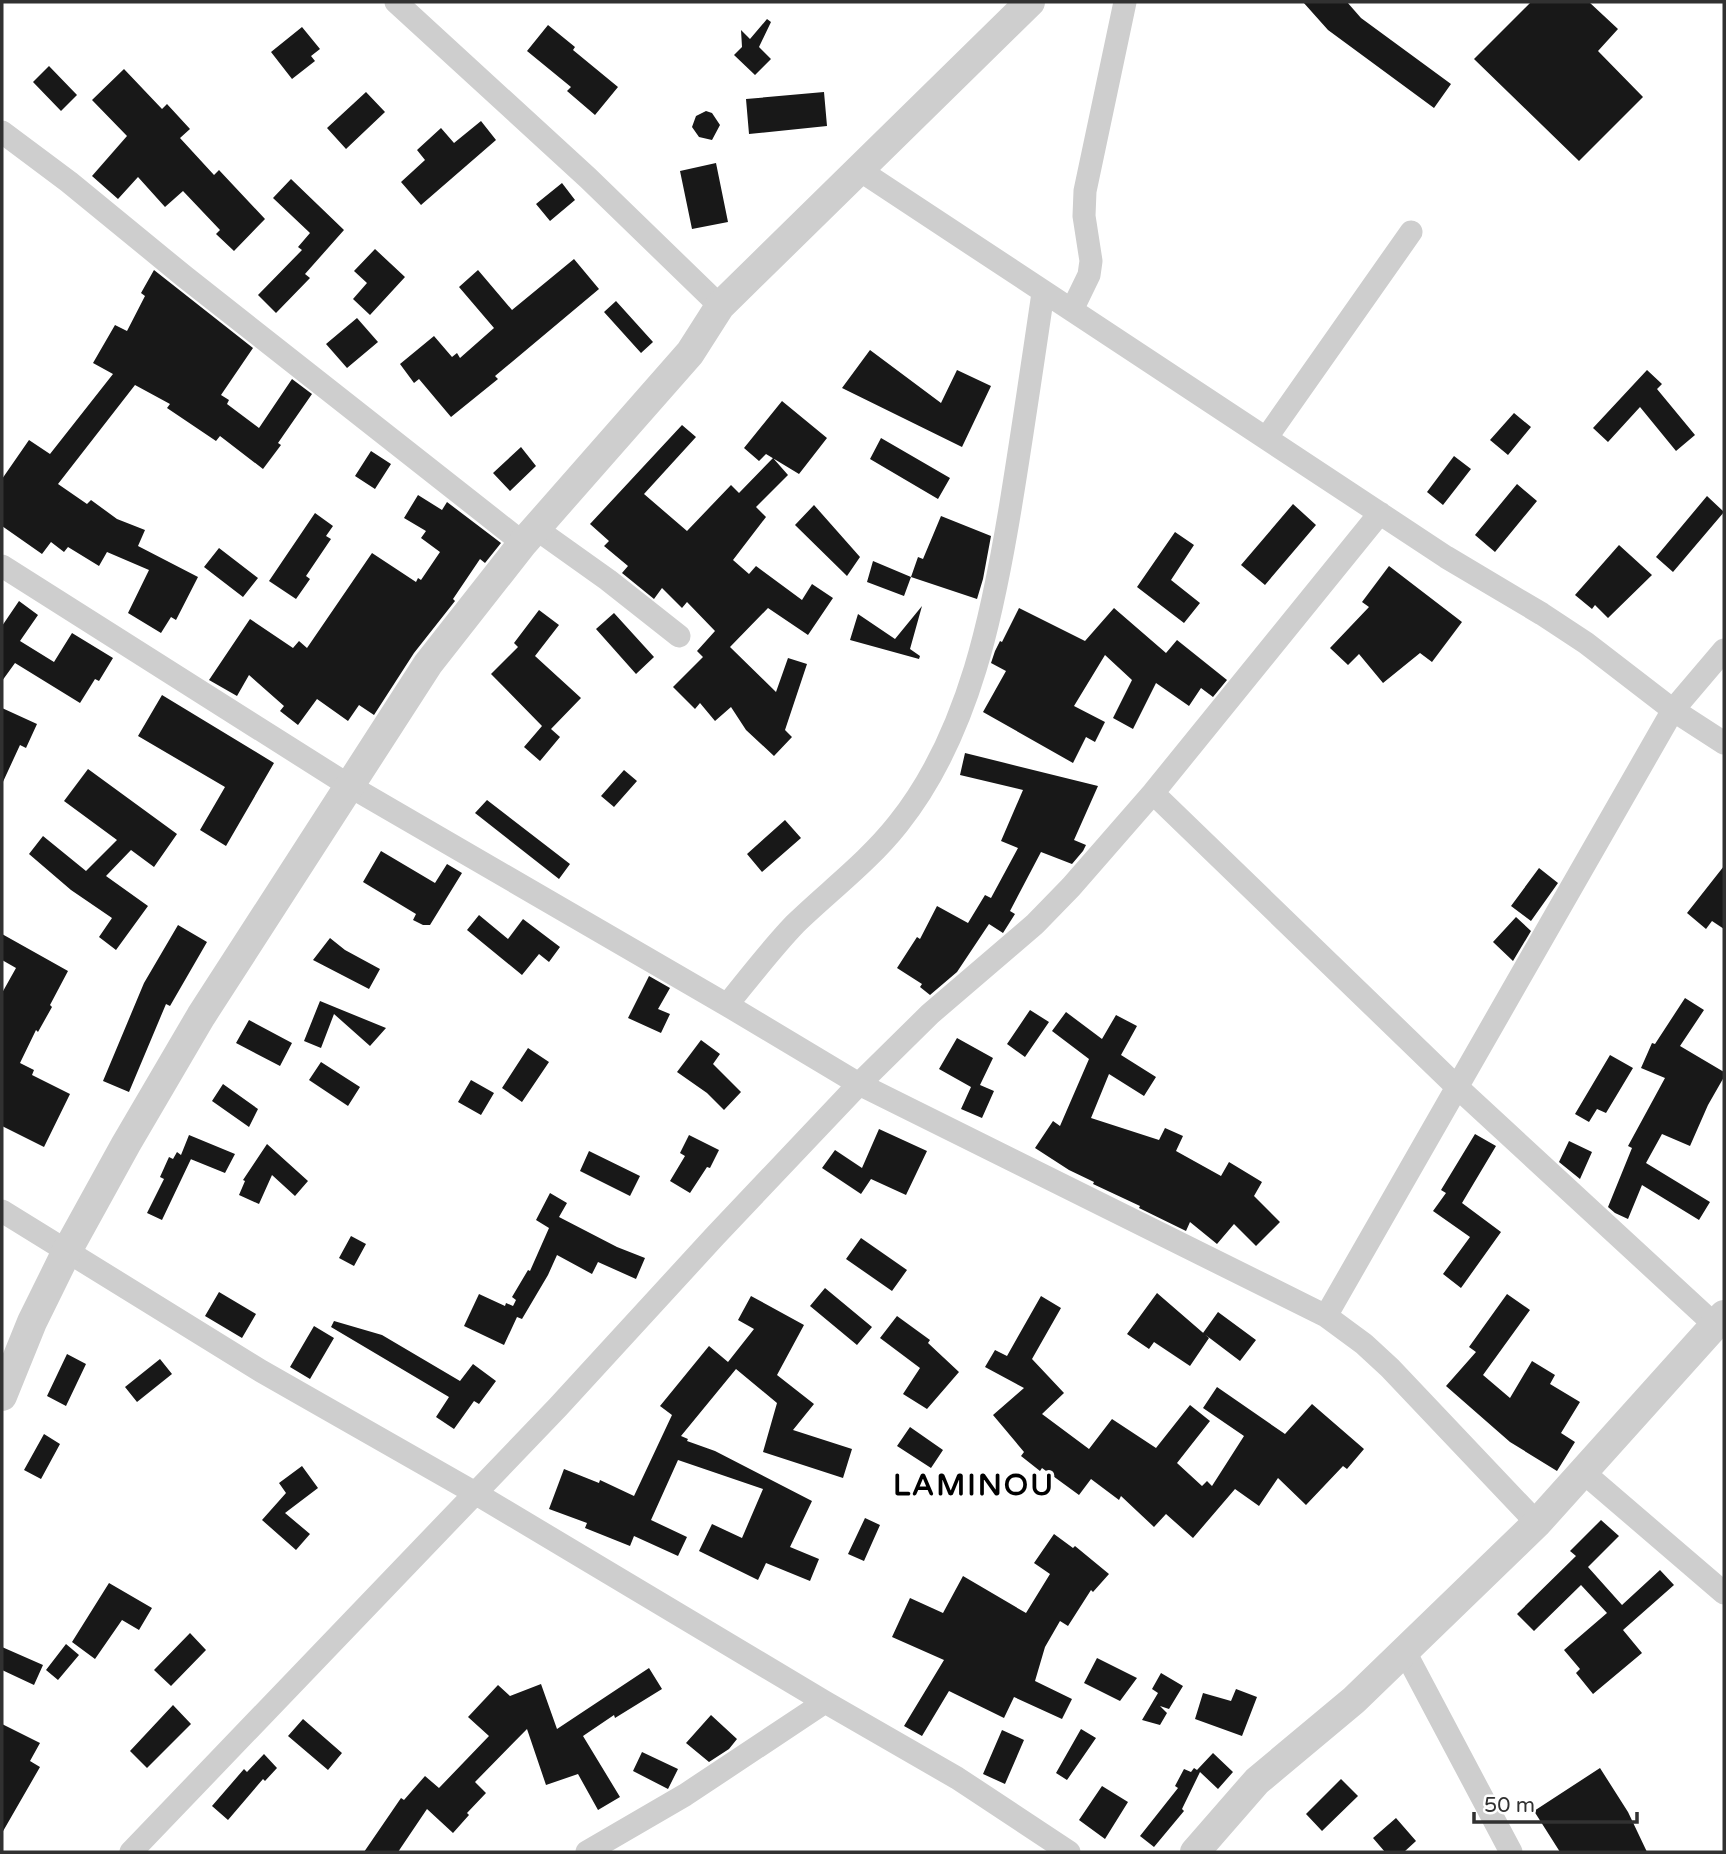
<svg xmlns="http://www.w3.org/2000/svg" width="1726" height="1854" font-family="'Varela Round',sans-serif">
<style>
.building{fill:#181818}
.lines{fill:none;stroke-linecap:round;stroke-linejoin:round}
.minor{stroke:#cecece;stroke-width:23}
.tertiary{stroke:#cecece;stroke-width:30}
.labels{text-anchor:middle;dominant-baseline:central;stroke-width:7;stroke-linejoin:round;paint-order:stroke}
.district-label{font-size:30px;font-weight:bold;letter-spacing:2px;fill:#000;stroke:#fff}
</style>
<rect width="100%" height="100%" fill="#fff"/>
<!-- building -->
<path class="building" d="M1303 2H1347L1361 18 1451 84 1434 108 1328 30Z
M1531 2H1589L1618 29 1598 51 1643 97 1579 161 1474 59Z
M767 19 771 22 759 47 771 59 755 75 734 55 742 47 741 30 750 39Z
M548 25 575 47 573 50 618 87 595 115 567 91 571 87 527 51Z
M302 27 320 49 311 56 315 61 292 79 271 52Z
M49 66 77 95 61 111 33 82Z
M124 69 162 109 167 104 190 129 180 138 214 175 219 170 265 219 234 251 216 234 220 230 183 191 165 207 138 177 118 199 92 176 127 136 92 100Z
M366 92 385 112 346 149 327 128Z
M824 92 827 126 749 134 746 99Z
M706 111 712 113 720 125 712 140 699 137 692 127 696 116Z
M481 121 496 140 421 205 401 182 425 160 417 150 441 128 454 143Z
M716 163 728 222 692 229 680 171Z
M291 179 344 230 305 274 310 278 276 313 258 295 302 250 298 247 310 233 273 198Z
M562 183 575 200 550 221 536 204Z
M375 249 405 277 370 315 353 299 367 283 354 271Z
M574 259 599 289 495 376 498 379 451 417 419 379 414 383 400 364 434 336 452 357 457 353 460 358 494 328 459 287 478 270 512 310Z
M154 270 253 348 221 395 229 400 227 404 259 428 292 379 312 394 278 443 281 445 263 469 220 436 216 441 167 408 170 404 135 385 58 484 87 504 91 500 117 519 145 530 138 546 198 577 176 620 171 617 161 633 128 613 149 570 107 552 99 566 68 547 64 552 51 542 42 554 2 526V479L29 440 50 454 113 374 93 363 115 325 127 331 145 296 141 293Z
M616 301 653 342 641 353 604 312Z
M357 318 378 342 347 368 326 344Z
M870 350 941 403 957 370 991 386 962 447 842 388Z
M1647 370 1662 384 1657 389 1695 435 1676 451 1640 407 1608 442 1593 428Z
M782 401 827 438 799 474 766 454 759 461 744 448Z
M1514 413 1531 427 1508 455 1490 440Z
M682 425 696 437 644 494 687 531 731 485 739 493 773 458 788 475 756 507 766 517 733 560 749 574 756 566 802 600 812 584 833 598 808 635 768 608 730 647 776 692 788 658 807 664 785 730 792 737 774 756 746 730 731 707 715 721 700 703 695 709 673 687 703 657 697 651 715 631 687 602 682 608 662 588 654 599 622 573 628 566 604 546 609 541 590 524Z
M881 438 950 478 938 499 870 459Z
M521 447 536 466 510 491 493 473Z
M371 451 391 464 375 489 355 476Z
M1454 456 1471 469 1443 505 1427 492Z
M1517 484 1537 501 1495 552 1475 535Z
M418 495 442 510 447 502 501 543 485 563 480 559 453 599 455 601 414 653 374 715 359 705 348 721 317 699 298 725 280 711 284 706 249 675 237 696 209 680 250 619 293 648 299 641 307 648 372 553 416 582 418 578 421 580 440 552 421 538 426 531 404 518Z
M1707 496 1724 512 1673 572 1656 557Z
M1293 504 1316 525 1265 585 1241 565Z
M814 505 860 557 847 576 795 525Z
M315 513 333 526 326 536 331 539 306 576 310 579 296 599 269 581Z
M941 516 991 536 983 579 977 599 911 577 918 557 923 559Z
M1175 532 1194 545 1171 580 1200 603 1184 623 1137 587Z
M1619 545 1652 575 1608 618 1595 605 1592 609 1575 595Z
M219 548 258 578 243 597 204 567Z
M873 561 911 577 904 596 867 582Z
M1389 566 1462 622 1432 662 1420 653 1383 683 1359 654 1348 665 1330 648 1369 607 1362 602Z
M19 601 38 615 20 641 54 662 72 633 113 658 99 681 95 679 80 703 15 663 2 681V626Z
M922 606 910 649 920 656 919 659 850 640 858 614 895 639Z
M1019 608 1085 641 1114 608 1166 653 1177 640 1227 680 1213 697 1201 688 1189 706 1156 683 1133 729 1113 718 1132 680 1105 655 1074 706 1105 722 1095 742 1086 737 1073 763 983 712 1006 671 991 663 995 651 1000 641 1002 642Z
M539 610 559 625 535 656 581 698 551 729 560 737 540 761 524 747 542 726 491 674 518 647 514 643Z
M614 613 654 657 636 674 596 629Z
M162 695 274 763 226 846 200 830 225 787 138 736Z
M2 708 37 724 26 748 20 745 2 784Z
M965 753 1098 786 1074 840 1086 845 1083 851 1072 864 1041 852 1010 911 1015 914 1003 933 989 924 957 972 930 995 920 987 922 984 897 968 917 937 920 939 937 906 968 923 985 895 991 898 1018 848 1001 841 1023 790 960 775Z
M88 769 177 834 154 867 131 850 106 876 148 906 116 950 99 937 112 918 71 890 29 854 43 836 86 871 117 840 64 801Z
M624 770 637 781 614 807 601 796Z
M487 800 570 864 559 879 475 813Z
M785 820 801 838 762 872 747 854Z
M381 851 435 883 447 864 462 873 430 925H423L413 920 416 914 363 882Z
M1724 866V929L1712 921 1706 929 1687 913Z
M1539 868 1558 883 1531 921 1511 906Z
M479 915 508 939 523 919 560 947 549 962 539 954 522 975 467 930Z
M1516 917 1531 931 1513 961 1493 942Z
M178 925 207 942 170 1006 166 1004 129 1092 103 1081 144 983Z
M2 934 68 971 50 1005 52 1007 38 1032 36 1030 20 1063 34 1070 32 1075 70 1094 44 1147 2 1126V993L16 968 2 960Z
M330 938 345 950 380 969 369 989 313 960Z
M649 976 670 988 658 1009 670 1014 661 1033 628 1018Z
M1685 998 1704 1010 1680 1046 1724 1072V1077L1708 1105 1690 1146 1662 1134 1646 1163 1710 1202 1699 1220 1642 1185 1628 1219 1615 1213 1608 1207 1632 1148 1628 1146 1665 1078 1641 1068 1652 1043 1655 1044Z
M320 1001 337 1008 386 1028 370 1046 334 1014 321 1048 304 1041Z
M1030 1010 1049 1022 1025 1057 1007 1044Z
M1066 1012 1102 1039 1116 1015 1137 1026 1121 1055 1156 1077 1144 1096 1109 1074 1091 1118 1159 1140 1165 1128 1183 1136 1176 1151 1221 1176 1229 1162 1262 1182 1254 1196 1280 1222 1256 1246 1234 1224 1217 1244 1190 1222 1186 1231 1139 1208 1140 1206 1093 1184 1094 1182 1069 1170 1035 1148 1053 1121 1060 1126 1089 1059 1052 1031Z
M249 1020 292 1043 280 1066 236 1043Z
M957 1038 993 1058 980 1085 994 1091 982 1118 961 1109 971 1087 939 1069Z
M701 1040 720 1054 713 1064 741 1092 724 1110 707 1093 677 1072Z
M528 1048 549 1062 522 1102 502 1088Z
M1610 1055 1633 1068 1606 1113 1597 1109 1589 1122 1575 1114Z
M321 1062 360 1087 348 1106 309 1080Z
M471 1080 494 1093 481 1115 458 1102Z
M223 1084 258 1109 249 1127 212 1101Z
M879 1129 927 1151 906 1195 871 1179 861 1194 822 1168 835 1150 862 1168Z
M1475 1134 1496 1146 1462 1203 1501 1232 1461 1288 1443 1274 1470 1237 1433 1211 1446 1193 1441 1190Z
M189 1135 235 1154 225 1173 188 1158 191 1159 162 1220 147 1213 164 1179 160 1177 169 1157 173 1159 177 1152 181 1155Z
M689 1135 719 1150 710 1168 707 1167 690 1193 670 1181 685 1156 680 1153Z
M1569 1141 1592 1152 1580 1179 1559 1162Z
M267 1144 308 1181 295 1196 272 1175 259 1204 239 1195 245 1181 243 1180Z
M589 1151 640 1176 630 1196 580 1171Z
M550 1193 567 1203 559 1217 617 1247 645 1258 636 1279 598 1262 592 1274 557 1255 548 1275 522 1319 517 1317 504 1345 464 1326 479 1294 505 1306 506 1303 513 1306 516 1300 512 1297 528 1270 530 1271 549 1228 536 1220Z
M351 1236 366 1244 354 1266 339 1258Z
M861 1238 907 1270 892 1291 846 1259Z
M825 1288 872 1327 857 1345 810 1306Z
M219 1292 256 1314 242 1338 205 1316Z
M1157 1293 1209 1338 1190 1366 1154 1342 1149 1349 1127 1334Z
M1507 1294 1530 1310 1483 1375 1510 1398 1532 1361 1555 1375 1550 1384 1580 1402 1561 1433 1575 1442 1557 1471 1510 1442 1446 1386 1476 1352 1469 1347Z
M751 1296 804 1325 777 1375 814 1404 793 1430 852 1449 843 1478 763 1452 777 1403 736 1369 681 1436 688 1439 687 1441 715 1451 812 1501 790 1547 819 1559 810 1581 766 1563 758 1580 699 1551 712 1524 742 1538 763 1489 678 1460 651 1520 687 1537 678 1556 634 1536 630 1546 585 1528 587 1523 549 1509 564 1469 599 1483 600 1480 634 1496 672 1415 660 1406 709 1346 728 1362 754 1329 738 1320Z
M1041 1296 1061 1308 1032 1359 1064 1393 1042 1414 1089 1449 1112 1419 1156 1448 1190 1405 1210 1421 1177 1463 1202 1486 1207 1481 1212 1486 1244 1436 1203 1408 1217 1387 1285 1434 1312 1404 1364 1449 1347 1469 1343 1466 1306 1505 1278 1478 1259 1506 1235 1489 1193 1538 1166 1514 1154 1527 1121 1496 1119 1500 1091 1479 1079 1495 1042 1468 1040 1471 1021 1456 1024 1452 993 1415 1024 1388 985 1367 995 1350 1007 1356Z
M1218 1312 1256 1340 1240 1361 1203 1333Z
M897 1316 930 1340 928 1343 959 1372 927 1409 903 1394 920 1368 880 1338Z
M334 1321 382 1335 460 1381 473 1364 496 1381 479 1404 474 1401 454 1429 436 1417 449 1397 331 1327Z
M314 1326 334 1338 310 1379 290 1367Z
M67 1354 86 1364 66 1406 47 1396Z
M160 1359 172 1374 137 1402 125 1387Z
M910 1427 943 1450 931 1468 897 1446Z
M44 1434 60 1444 41 1479 24 1470Z
M302 1466 318 1488 285 1513 310 1534 296 1550 262 1520 286 1493 279 1483Z
M865 1518 880 1525 864 1561 848 1554Z
M1601 1520 1619 1536 1588 1567 1622 1605 1660 1570 1674 1585 1623 1630 1642 1653 1593 1694 1576 1673 1580 1669 1564 1650 1607 1613 1581 1585 1534 1631 1517 1614 1576 1556 1570 1551Z
M1054 1534 1073 1548 1075 1546 1109 1574 1093 1592 1091 1590 1068 1626 1060 1621 1045 1647 1035 1681 1072 1699 1062 1719 1014 1697 1004 1718 949 1691 922 1736 904 1726 944 1660 892 1637 910 1598 943 1613 963 1576 1026 1613 1050 1574 1034 1563Z
M109 1583 152 1608 139 1630 122 1620 95 1659 72 1642Z
M190 1633 206 1650 171 1686 154 1670Z
M66 1644 79 1655 58 1680 46 1670Z
M2 1647 43 1665 34 1685 2 1670Z
M1097 1658 1137 1678 1120 1701 1084 1683Z
M649 1668 662 1689 615 1718 614 1715 583 1736 620 1797 598 1810 578 1774 546 1785 527 1729 475 1782 486 1793 467 1813 469 1815 453 1833 427 1809 398 1852H364L401 1798 404 1800 425 1776 439 1788 489 1736 468 1717 498 1685 510 1696 541 1684 557 1729Z
M1161 1673 1183 1686 1169 1709 1160 1706 1167 1713 1160 1725 1142 1720 1158 1693 1152 1689Z
M1236 1689 1257 1697 1242 1736 1195 1719 1203 1693 1231 1701Z
M173 1705 191 1724 147 1768 130 1751Z
M711 1715 737 1739 729 1749 709 1762 686 1743Z
M303 1719 342 1753 328 1770 288 1736Z
M2 1724 40 1743 30 1761 40 1767 2 1833Z
M1081 1729 1096 1738 1067 1780 1056 1773Z
M1002 1730 1024 1740 1005 1784 983 1774Z
M642 1752 678 1769 668 1789 633 1771Z
M1213 1753 1233 1772 1218 1789 1200 1772 1182 1809 1184 1811 1154 1847 1140 1836 1178 1788 1175 1786 1184 1769 1191 1772 1194 1768 1200 1772 1197 1770Z
M264 1754 277 1768 265 1781 263 1779 228 1820 212 1806 244 1769 247 1772Z
M1600 1768 1628 1812 1647 1852H1560L1534 1811Z
M1341 1779 1358 1796 1322 1831 1306 1814Z
M1102 1786 1128 1802 1105 1839 1079 1820Z
M1396 1818 1416 1841 1404 1852H1385L1373 1838Z"/>
<g class="lines">
<!-- minor -->
<path class="minor" d="M396 2 588 178 720 306
M2 132 69 182 185 277 523 543
M858 169 1446 557 1542 614 1586 643 1673 710 1724 743
M1072 310 1089 275 1091 261 1084 216 1085 191 1125 2
M1267 437 1411 232
M535 528 608 580 679 636
M2 566 348 785 727 1005 859 1084 1326 1316 1364 1344 1390 1368 1537 1523
M1153 793 1457 1087 1715 1325
M727 1005C749 978 771 949 795 924 829 891 868 862 898 824 970 734 994 609 1012 497 1023 429 1033 361 1043 293
M2 1211 261 1371 475 1493 825 1702 957 1778 1069 1852
M1326 1316 1673 710 1724 650
M1583 1472 1724 1593
M1405 1652 1511 1852
M131 1852 558 1407 715 1236 859 1084 930 1014 1035 924 1071 887 1153 793 1380 513
M587 1852 685 1795 825 1702"/>
<!-- tertiary -->
<path class="tertiary" d="M2 1396 32 1322 67 1251 126 1144 201 1016 428 664 523 543 690 353 720 306 1030 2
M1195 1852 1257 1781 1354 1700 1537 1523 1724 1315"/>
</g>
<g class="labels">
<!-- district labels -->
<g class="district-label">
<text x="974" y="1485">LAMINOU</text>
</g>
</g>
<!-- border -->
<rect width="1726" height="1854" fill="none" stroke="#313131" stroke-width="7"/>
<!-- scale -->
<path d="M1474 1812v10h163v-10" fill="none" stroke="#313131" stroke-width="3.5"/>
<text x="1484" y="1812" font-size="21" fill="#313131" stroke="#ffffff" stroke-width="5" paint-order="stroke">50 m</text>
</svg>
